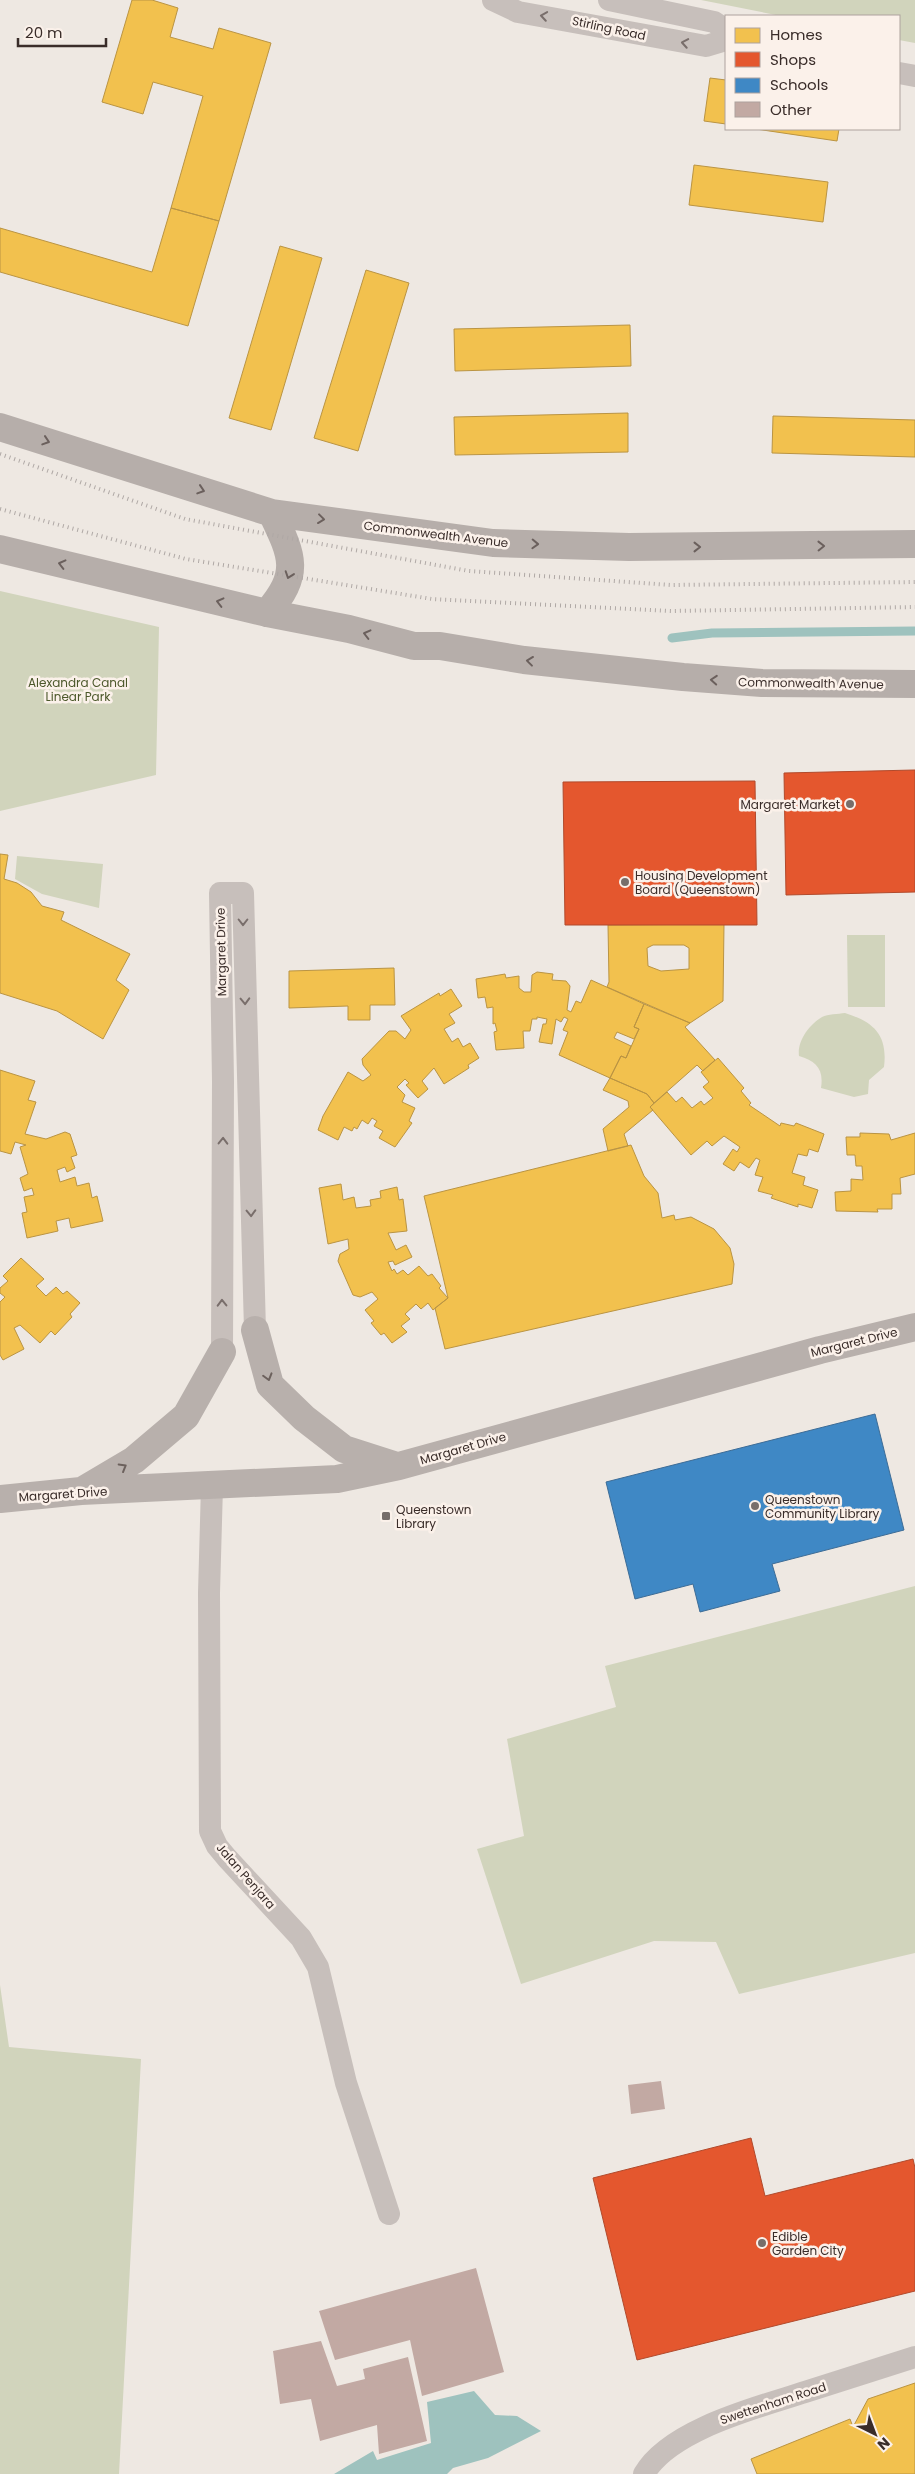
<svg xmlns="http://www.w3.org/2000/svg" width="915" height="2474" font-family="Poppins,sans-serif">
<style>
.green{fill:#d1d4bc}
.water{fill:#9ec2be}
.homes{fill:#f2c14e;stroke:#ba9443;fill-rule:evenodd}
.shops{fill:#e4572e;stroke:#b14a2c}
.schools{fill:#3f88c5;stroke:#3d6c96}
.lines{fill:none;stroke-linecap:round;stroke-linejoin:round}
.stream{stroke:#9ec2be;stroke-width:9}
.building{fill:#c2a9a3}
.street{stroke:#c7bfbb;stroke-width:22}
.secondary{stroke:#b8b0ac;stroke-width:28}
.primary{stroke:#b6aeaa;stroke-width:28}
.rail{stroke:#afa8a5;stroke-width:4;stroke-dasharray:1 4;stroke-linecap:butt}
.oneway{stroke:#796e6b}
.oneway2{stroke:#6b605d}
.oneway3{stroke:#6c615d}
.poi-dot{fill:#786e6a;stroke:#fbf1ea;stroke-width:2}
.labels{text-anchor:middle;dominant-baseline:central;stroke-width:5;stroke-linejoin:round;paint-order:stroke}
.street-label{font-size:12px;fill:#392c29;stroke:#fbf1ea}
.park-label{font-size:12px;fill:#4c582b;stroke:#fbf1ea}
.poi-label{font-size:12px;fill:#392c29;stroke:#fbf1ea;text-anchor:start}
</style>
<rect width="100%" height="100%" fill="#eee8e2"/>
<!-- green -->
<path class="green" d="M701 0H915V43L899 40V16H781Z
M0 591 159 627 156 775 0 811Z
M17 856 103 864 99 908 42 894 15 879Z
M847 935H885V1007H848Z
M845 1013C874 1022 888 1035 884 1067L869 1080 868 1094 854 1097 821 1088C824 1069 816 1061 799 1056 797 1041 809 1025 822 1017 828 1014 838 1014 845 1013Z
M915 1586V1953L739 1994 716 1942 654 1941 521 1984 477 1849 524 1836 507 1739 616 1707 605 1666Z
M0 1985 9 2047 141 2059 119 2474H0Z"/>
<!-- water -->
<path class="water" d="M474 2391 495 2415 517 2416 541 2431 488 2458 453 2468 447 2474H334L373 2451 377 2460 431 2443 427 2402Z"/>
<!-- homes -->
<path class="homes" d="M132 0H152L178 8 170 37 213 49 219 28 271 43 219 221 171 208 203 96 153 82 143 114 102 102Z
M710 78 726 80V124L704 121Z
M756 129H839L837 141Z
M694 165 828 182 823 222 689 205Z
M171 208 219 221 188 326 0 272V228L152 272Z
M280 246 322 258 271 430 229 418Z
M366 270 409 283 358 451 314 438Z
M630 325 631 366 455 371 454 329Z
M628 413V452L455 455 454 417Z
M773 416 915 420V457L772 453Z
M0 854 8 855 4 879 17 883 31 892 42 906 64 912 61 920 130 954 116 980 129 990 103 1039 57 1011 0 993Z
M724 924 723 1001 690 1023 607 987 609 982 608 925ZM653 945H684L689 948V969L661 971 648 966 647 948Z
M394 968 395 1005H370V1020H348V1006L289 1008V971Z
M537 972 553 974 552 980 566 981 570 986 567 1010 571 1012 576 1001 581 1003 591 980 644 1004 634 1027 639 1029 634 1039 617 1032 614 1038 631 1046 626 1058 621 1056 610 1078 559 1055 568 1032 563 1030 568 1019 564 1017 561 1022 556 1019 552 1044 539 1042 543 1024H546L547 1019 537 1017V1019H532L530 1031H523L524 1048 496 1050 494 1032 497 1031 495 1023 493 1024V1007L487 1008 485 997 478 998 476 979 505 974 506 978 519 976V988L524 992H531L532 975Z
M451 989 462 1006 449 1014 455 1023 444 1029 452 1042 458 1038 463 1047 470 1043 479 1058 468 1065 469 1068 444 1084 434 1068 422 1081 428 1089 418 1098 406 1085 409 1083 405 1079 397 1087 405 1095 402 1102 415 1108 409 1121 412 1123 395 1147 379 1138 383 1131 374 1126 377 1121 372 1118 368 1124 362 1120 357 1129 354 1127 352 1131 344 1127 338 1140 318 1130 323 1116 348 1072 363 1081 371 1075 363 1065 362 1059 389 1031H396L405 1039 411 1030 401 1016 439 993 440 996Z
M644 1004 690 1023 685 1027 715 1060 703 1071 697 1065 654 1103 647 1094 610 1078 621 1056 626 1058 639 1029 634 1027Z
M718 1058 744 1088 741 1091 751 1103 749 1105 780 1126 781 1123 794 1126 796 1123 824 1134 818 1152 809 1149 807 1156 798 1154 792 1173 805 1177 803 1185 818 1190 812 1208 798 1204V1207L771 1198 773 1195 758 1191 763 1177 755 1175 760 1160 756 1158 749 1168 740 1162 734 1171 723 1164 733 1149 737 1152 740 1147 724 1136 712 1146 707 1141 691 1155 650 1107 667 1092 676 1102 682 1097 692 1108 701 1101 704 1105 713 1098 703 1087 709 1082 701 1072Z
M0 1070 35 1081 28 1100 36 1102 25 1134 46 1139 65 1132 70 1134 77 1155 71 1157 75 1168 67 1172 65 1167 57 1170 60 1182 75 1177 77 1186 89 1183 92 1198 97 1196 103 1221 71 1228 69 1218 56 1221 58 1231 27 1238 22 1213 27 1212 24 1197 34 1195 32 1188 24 1191 20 1178 28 1174 20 1147 26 1145 15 1142 11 1154 0 1151Z
M610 1078 647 1094 654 1103 650 1107 653 1110 624 1134 628 1146 608 1151 603 1129 629 1107 628 1101 603 1090Z
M860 1133 889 1134 891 1140 915 1133V1174L900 1178 901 1194H892V1209H877L878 1212 836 1211 835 1192 851 1191V1179L863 1180 862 1166H856L855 1155H847L846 1137H860Z
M631 1145 644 1176 658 1193 662 1218 674 1215 675 1220 691 1217 714 1229 730 1248 734 1264 732 1284 445 1349 435 1308 448 1298 424 1196Z
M341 1184 343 1200 354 1197 356 1208 371 1206 370 1200 381 1198 380 1191 397 1187 399 1200 403 1199 407 1231 388 1233 396 1250 406 1245 412 1257 395 1265 393 1261 388 1262 392 1271 394 1269 397 1274 403 1270 408 1275 419 1266 428 1276 432 1274 441 1286 439 1288 448 1298 433 1310 428 1303 421 1309 416 1304 405 1314 410 1319 401 1326 407 1332 392 1343 384 1333 381 1335 371 1323 374 1321 365 1310 378 1299 372 1292 360 1297 353 1295 338 1261 340 1254 349 1249 348 1239 328 1244 319 1188Z
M21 1258 44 1279 36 1286 46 1296 56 1287 63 1294 67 1291 80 1303 70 1314 72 1317 55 1335 51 1331 40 1343 20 1325 14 1328 24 1349 3 1360 0 1355V1302L5 1297 0 1293V1288L8 1281 3 1276Z
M915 2383V2474H757L751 2459 850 2419 853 2427 868 2399Z"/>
<!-- shops -->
<path class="shops" d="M915 770V892L786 895 784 773Z
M755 781 757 925H565L563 782Z
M751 2138 765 2196 913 2159 915 2168V2291L637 2360 593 2178Z"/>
<!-- schools -->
<path class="schools" d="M875 1414 904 1530 772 1564 780 1591 700 1612 693 1584 635 1599 606 1482Z"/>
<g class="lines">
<!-- stream -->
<path class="stream" d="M672 638 712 633 915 631"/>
</g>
<!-- building -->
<path class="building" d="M661 2081 665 2109 631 2114 628 2085Z
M476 2268 504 2372 422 2396 410 2340 335 2360 319 2311Z
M321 2341 337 2386 365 2379 363 2369 408 2357 427 2441 379 2454 377 2425 320 2441 311 2399 280 2404 273 2351Z"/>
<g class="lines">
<!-- street -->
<path class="street" d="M493 0 518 12 706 46 726 40
M609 0 714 22 726 30
M899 73 915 76
M222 1352 223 1081 220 893H243L255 1330
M212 1486 209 1593 210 1831 217 1846 227 1858 301 1938 318 1967 346 2083 389 2214
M644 2474C670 2429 759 2407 805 2392 842 2380 878 2369 915 2357"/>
<!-- secondary -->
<path class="secondary" d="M255 1330 270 1385 304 1418 344 1449 397 1466
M85 1489 134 1460 186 1416 222 1352
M0 1499 81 1491 337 1479 399 1466 820 1350 915 1327"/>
<!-- primary -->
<path class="primary" d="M0 427 272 513 493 543 629 547 915 544
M0 549 267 613 349 629 414 646H440L524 660 683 677 762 683 915 684
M267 613C301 573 293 557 272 513"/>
<!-- rail -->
<path class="rail" d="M0 454 185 519 469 571 671 585 915 582
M0 509 186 559 432 599 672 611 915 607"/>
</g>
<!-- one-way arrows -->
<defs><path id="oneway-chevron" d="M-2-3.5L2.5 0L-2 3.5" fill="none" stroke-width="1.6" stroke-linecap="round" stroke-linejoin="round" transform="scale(1.25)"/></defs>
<g class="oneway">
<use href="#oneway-chevron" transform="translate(544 16) rotate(-171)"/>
<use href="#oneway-chevron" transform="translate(685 43) rotate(-170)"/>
<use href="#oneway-chevron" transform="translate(243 922) rotate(90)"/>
<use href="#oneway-chevron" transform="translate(245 1001) rotate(88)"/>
<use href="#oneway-chevron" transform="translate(223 1141) rotate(-89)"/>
<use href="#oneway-chevron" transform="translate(251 1213) rotate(88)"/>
<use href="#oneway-chevron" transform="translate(222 1303) rotate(-91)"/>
</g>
<g class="oneway2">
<use href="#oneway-chevron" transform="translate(46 441) rotate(18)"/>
<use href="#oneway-chevron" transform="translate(201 490) rotate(18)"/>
<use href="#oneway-chevron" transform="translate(321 519) rotate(7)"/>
<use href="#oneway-chevron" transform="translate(535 544) rotate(2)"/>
<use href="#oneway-chevron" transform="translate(821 546) rotate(-1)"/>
<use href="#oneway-chevron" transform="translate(697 547)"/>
<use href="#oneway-chevron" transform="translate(62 564) rotate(-166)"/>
<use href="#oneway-chevron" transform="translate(289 575) rotate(109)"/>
<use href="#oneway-chevron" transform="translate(220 602) rotate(-166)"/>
<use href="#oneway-chevron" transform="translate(367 634) rotate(-166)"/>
<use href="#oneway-chevron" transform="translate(530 661) rotate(-173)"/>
<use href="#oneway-chevron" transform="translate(714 680) rotate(-176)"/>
</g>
<g class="oneway3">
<use href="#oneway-chevron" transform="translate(268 1377) rotate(74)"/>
<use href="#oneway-chevron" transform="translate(123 1467) rotate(-30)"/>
</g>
<!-- markers -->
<g class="poi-dot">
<circle cx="850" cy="804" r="5"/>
<circle cx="625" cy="882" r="5"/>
<circle cx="755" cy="1506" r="5"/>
<rect x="381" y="1511" width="10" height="10" rx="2.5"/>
<circle cx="762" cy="2243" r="5"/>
</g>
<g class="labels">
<!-- street labels -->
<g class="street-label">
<text transform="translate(609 28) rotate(12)">Stirling Road</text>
<text transform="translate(436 534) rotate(7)">Commonwealth Avenue</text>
<text transform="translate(811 683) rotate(1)">Commonwealth Avenue</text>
<text transform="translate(221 952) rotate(-91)">Margaret Drive</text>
<text transform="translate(854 1342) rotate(-14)">Margaret Drive</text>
<text transform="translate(463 1448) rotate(-16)">Margaret Drive</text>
<text transform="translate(63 1494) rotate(-4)">Margaret Drive</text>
<text transform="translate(246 1876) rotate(49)">Jalan Penjara</text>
<text transform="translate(773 2403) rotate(-18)">Swettenham Road</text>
</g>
<!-- park labels -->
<g class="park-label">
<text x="78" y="682">Alexandra Canal<tspan x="78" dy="14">Linear Park</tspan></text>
</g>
<!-- poi labels -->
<g class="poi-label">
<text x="840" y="804" text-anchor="end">Margaret Market</text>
<text x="635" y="875">Housing Development<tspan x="635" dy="14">Board (Queenstown)</tspan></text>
<text x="765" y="1499">Queenstown<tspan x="765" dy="14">Community Library</tspan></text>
<text x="396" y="1509">Queenstown<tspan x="396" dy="14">Library</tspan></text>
<text x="772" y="2236">Edible<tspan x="772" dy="14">Garden City</tspan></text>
</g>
</g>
<!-- legend -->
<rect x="725" y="15" width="175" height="115" fill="#fbf1ea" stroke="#ada29d"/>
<rect x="735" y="28" width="25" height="15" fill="#f2c14e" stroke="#ada29d"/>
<text x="770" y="40" font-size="15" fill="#392c29">Homes</text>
<rect x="735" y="52" width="25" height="15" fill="#e4572e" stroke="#ada29d"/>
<text x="770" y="65" font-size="15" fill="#392c29">Shops</text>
<rect x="735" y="78" width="25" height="15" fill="#3f88c5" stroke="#ada29d"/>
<text x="770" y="90" font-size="15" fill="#392c29">Schools</text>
<rect x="735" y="102" width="25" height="15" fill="#c2a9a3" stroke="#ada29d"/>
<text x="770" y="115" font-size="15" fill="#392c29">Other</text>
<!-- north arrow -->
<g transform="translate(875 2434) rotate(138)" stroke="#fbf1ea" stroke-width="4" paint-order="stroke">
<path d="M0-4L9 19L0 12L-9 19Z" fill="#392c29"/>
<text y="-8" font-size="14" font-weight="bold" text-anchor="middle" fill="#392c29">N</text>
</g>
<!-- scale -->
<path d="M18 38v8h88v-8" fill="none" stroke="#392c29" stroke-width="2.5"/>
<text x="25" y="38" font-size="15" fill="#392c29" stroke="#fbf1ea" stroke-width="4" paint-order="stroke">20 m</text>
</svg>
